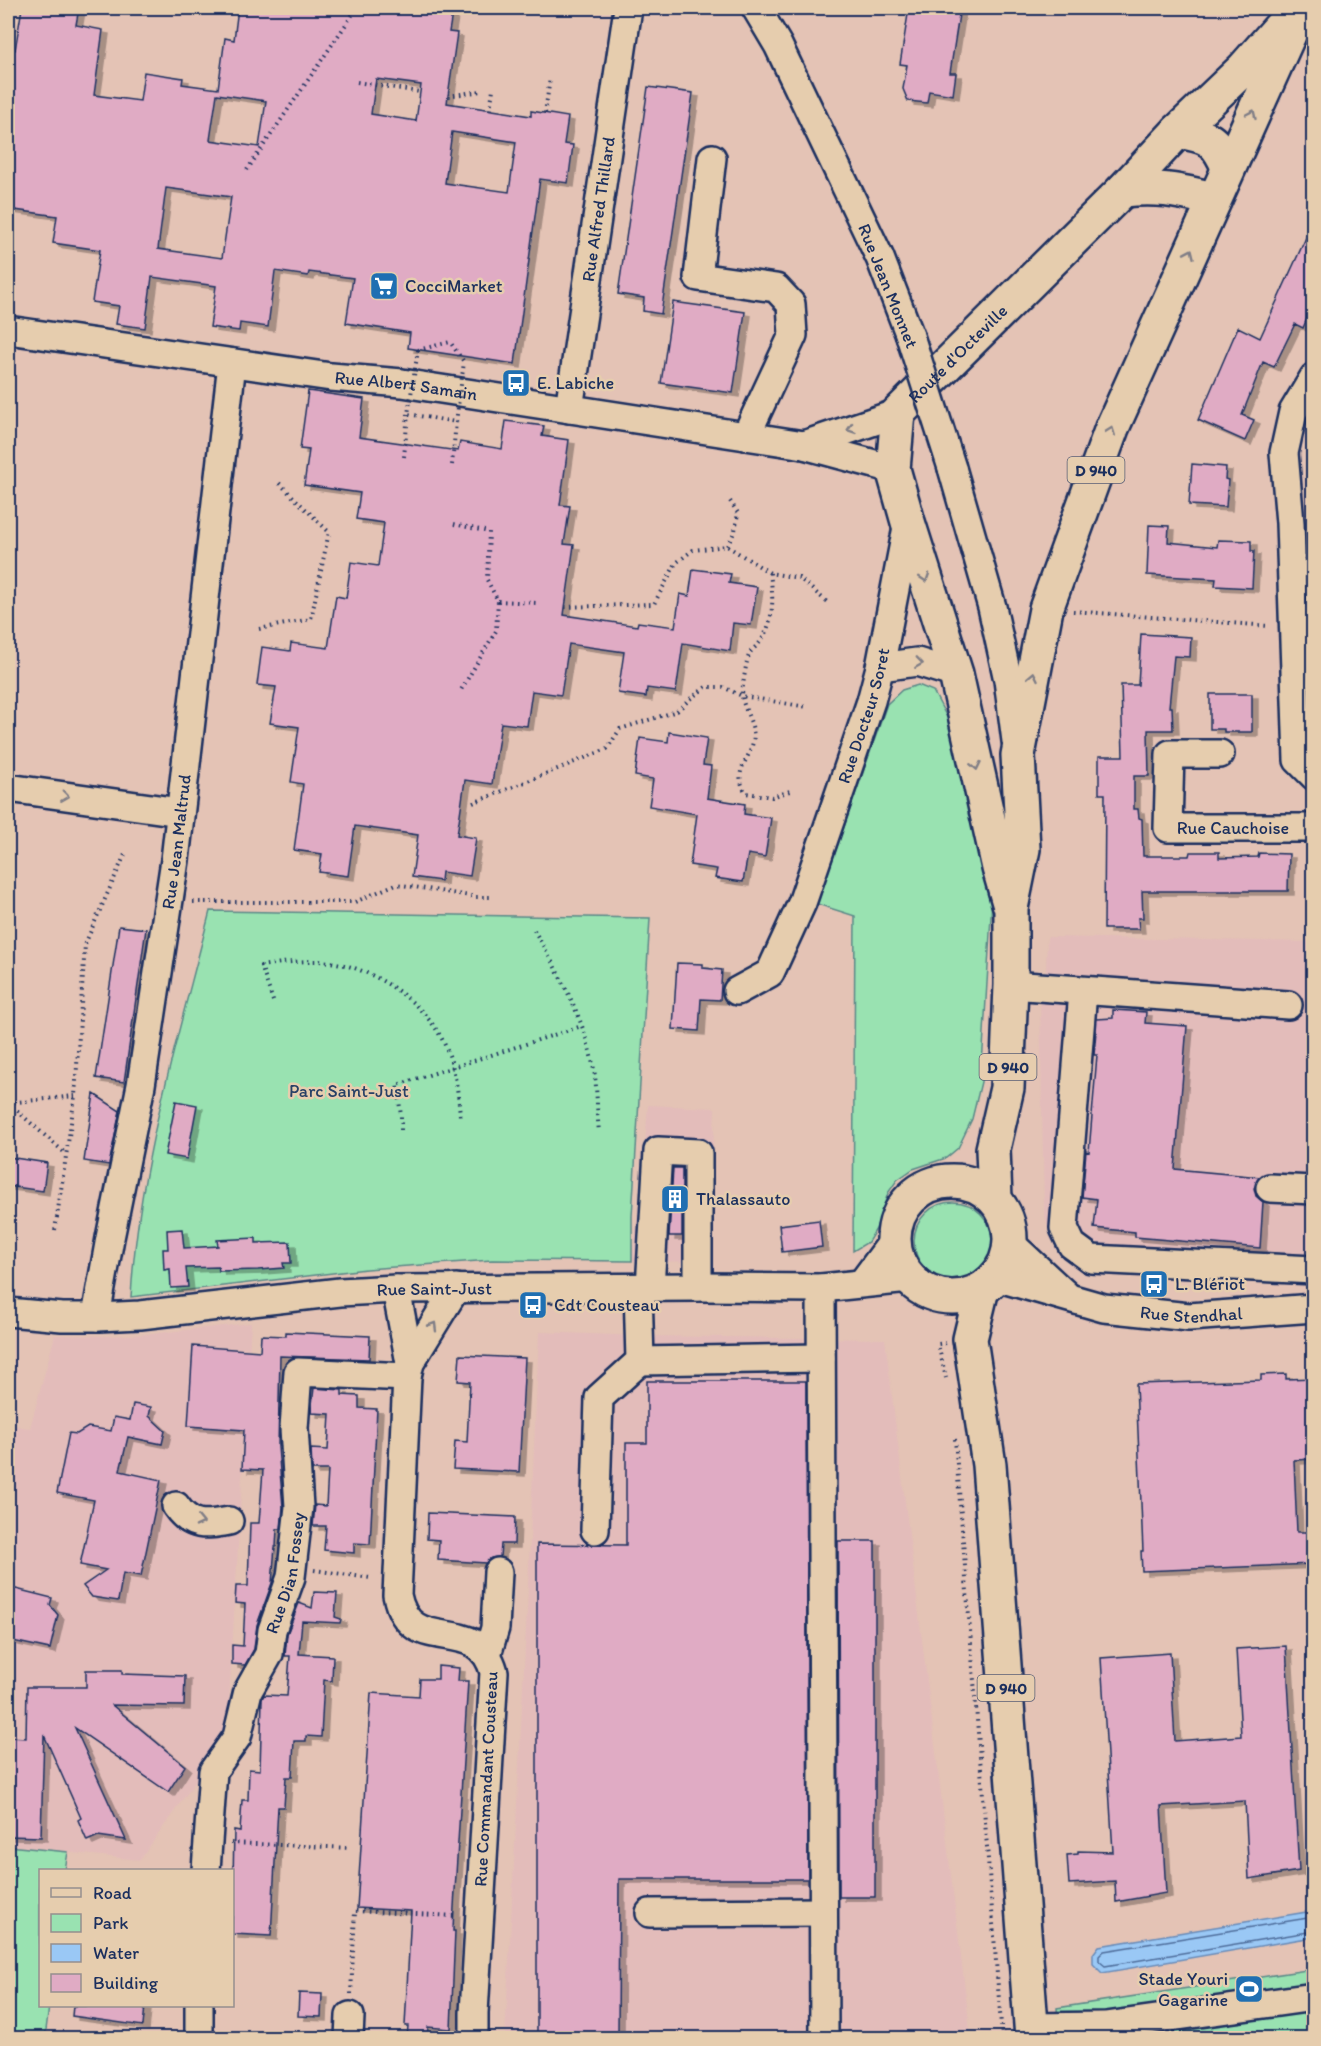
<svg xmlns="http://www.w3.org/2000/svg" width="1321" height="2046" font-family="Itim,sans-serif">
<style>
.built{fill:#e3bcba}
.green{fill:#99e2b1;stroke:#5a8888;stroke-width:1.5}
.water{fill:#9ac8f5;stroke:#678bb9;stroke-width:1.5}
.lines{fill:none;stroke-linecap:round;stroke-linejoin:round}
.shore{stroke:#4e6c9a;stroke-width:1.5}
.building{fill:#e0abc4;stroke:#1b2f5e;stroke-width:1.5;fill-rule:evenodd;filter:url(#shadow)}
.minor-casing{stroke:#1b2f5e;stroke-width:32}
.major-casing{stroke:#1b2f5e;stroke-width:38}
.path{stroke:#1b2f5e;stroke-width:4;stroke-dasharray:1.5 4.5;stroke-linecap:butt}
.minor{stroke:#e6cdae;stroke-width:27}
.major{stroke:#e6cdae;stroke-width:33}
.minor-bridge-casing{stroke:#1b2f5e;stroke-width:32;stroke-linecap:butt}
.path-bridge{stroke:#1b2f5e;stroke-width:4;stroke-dasharray:1.5 4.5;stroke-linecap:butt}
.minor-bridge{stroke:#e6cdae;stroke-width:27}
.oneway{stroke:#807e86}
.labels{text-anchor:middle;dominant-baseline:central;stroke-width:5;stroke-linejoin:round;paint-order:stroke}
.shield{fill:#e6cdae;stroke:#585e76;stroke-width:1.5}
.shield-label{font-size:16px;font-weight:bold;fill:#1b2f5e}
.street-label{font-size:18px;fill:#1b2f5e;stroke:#e6cdae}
.poi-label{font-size:18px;fill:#1b2f5e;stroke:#e6cdae;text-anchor:start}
.park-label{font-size:18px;fill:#284166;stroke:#e6cdae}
</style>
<defs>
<filter id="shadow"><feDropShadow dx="6" dy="4" stdDeviation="0" flood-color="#0004"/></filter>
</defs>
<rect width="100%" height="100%" fill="#e4c3b5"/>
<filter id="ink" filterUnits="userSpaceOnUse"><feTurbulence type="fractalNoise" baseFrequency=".0167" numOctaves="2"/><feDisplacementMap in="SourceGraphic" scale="12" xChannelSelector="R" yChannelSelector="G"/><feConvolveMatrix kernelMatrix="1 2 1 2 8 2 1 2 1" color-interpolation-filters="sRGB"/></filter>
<g filter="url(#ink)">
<!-- built -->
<path class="built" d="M1047 937 1313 942V1277L1070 1260 1051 1239 1044 1213 1040 999 1046 975Z
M648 1105 715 1108 708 1262 632 1261 643 1170Z
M251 1323 227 1737 140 1860 8 1846V1425L30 1428 55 1335 107 1336 150 1334Z
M539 1332 639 1336 885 1339 971 2038H505L527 1609Z"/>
<!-- green -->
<path class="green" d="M918 685 933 691 951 725 992 900 981 1082 972 1119 958 1148 946 1158 913 1169 897 1180 888 1193 876 1229 868 1242 853 1251 855 916 817 904 887 704 902 690Z
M210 911 650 918 632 1216V1261L492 1260 366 1269 131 1297C138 1166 178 1038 210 911Z
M914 1241a39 39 0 1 1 78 0a39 39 0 1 1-78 0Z
M8 1846 68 1852 65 1870H40V2006H49L45 2038H8Z
M1313 1969V2038H1059L1057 2008Z"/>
<!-- water -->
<path class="water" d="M1313 1911V1937L1102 1973 1093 1964V1954L1099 1946Z"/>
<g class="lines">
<!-- shore -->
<path class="shore" d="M1314 1917 1104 1951 1099 1956V1961L1105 1966 1314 1931"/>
</g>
<!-- building -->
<path class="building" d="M22 8H79L76 25 103 30 94 95 140 101 144 72 183 78 182 84 218 89 225 38 234 40 238 8H453L449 32 457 33 447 103 531 116V111L568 117 564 144 573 145 568 183 540 179 515 364 408 348 410 333 346 323 353 278 309 272 308 276 275 271 268 327 240 323 239 331 210 327 216 286 152 277 145 328 116 324 119 306 92 302 100 250 53 243 57 216 8 209V49L15 50ZM376 79 421 85 416 121 371 114ZM217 94 266 101 259 147 210 140ZM452 132 516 142 509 192 445 183ZM166 188 231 197 222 258 158 249Z
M909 8H960L950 73H956L953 95 929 91 927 103 908 101 903 89 907 65 900 64Z
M648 87 693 93 661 314 643 311 644 298 618 294Z
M1314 220V316L1309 314 1303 328 1295 324 1274 367 1263 362 1242 415 1254 420 1245 441 1198 420 1238 327 1260 338Z
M673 302 745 312 733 393 661 383Z
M308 391 364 399 359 437 458 451 460 442 502 449 506 421 544 426 542 436 569 440 560 505 570 506 564 544 574 545 564 615 637 626 638 622 675 627 680 594 689 596 693 569 731 574 729 583 757 587 751 625 733 623 730 651 683 643 676 692 647 688 646 697 618 693 624 652 569 644 561 695 532 691 527 726 501 723 492 784 465 780 457 835 476 838 470 876 442 872 441 881 412 877 418 835 355 826 348 876 319 872 322 854 294 850 303 784 291 782 299 727 270 723 276 687 257 685 262 647 290 651 291 643 328 648 336 596 346 598 351 562 378 566 384 523 356 519 360 493 304 485 309 450 300 449Z
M1192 464 1226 467 1225 479 1228 480 1226 507 1189 505Z
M1149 525 1169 526 1168 542 1217 547 1218 540 1251 541V551H1254L1252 588 1215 586 1216 579 1147 575Z
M1141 634 1191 637 1190 657 1174 656 1169 707H1172L1173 730H1148L1149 776H1134V809H1138L1139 818 1142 819 1143 856H1189L1190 852H1219V858L1258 857 1259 853 1289 854 1288 891H1142L1143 918H1138L1139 929H1104L1105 794H1099V756H1123L1121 685H1138Z
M1210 694H1252V732H1224V729H1210Z
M669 732 707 738 703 765 711 766 707 798 745 804 744 814 771 818 765 857 748 854 743 882 715 878 717 869 690 865 697 814 649 806 653 779 635 776 640 738 668 742Z
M119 926 146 929 124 1082 96 1078Z
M677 963 703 964V968L722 970 720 1000 701 999 699 1031 673 1029Z
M1113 1010 1146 1012 1145 1023 1187 1026 1175 1169 1260 1177 1254 1188 1256 1196 1263 1202 1260 1248 1135 1237V1232L1094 1228 1097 1199 1082 1197 1086 1151 1089 1152 1097 1055H1094L1097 1019 1113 1018Z
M94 1094 120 1111 109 1165 84 1161Z
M176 1101 197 1105 187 1159 165 1155Z
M8 1157 47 1163 43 1191 8 1186Z
M673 1168H682V1236H669Z
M819 1220 822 1247 782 1252 779 1225Z
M182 1229 184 1248 218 1246 217 1240 256 1238V1243L290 1242 291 1263H283L284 1268 258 1270 219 1271 218 1267 186 1268 188 1287 171 1288 170 1269 164 1270 163 1249H168L167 1230Z
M286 1332 370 1336 369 1359 280 1356 278 1447 283 1507 281 1529H277L276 1547H275L272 1583 257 1625 254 1649 245 1665 232 1664V1645L243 1646 245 1604 235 1603 236 1586H248L250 1523H259L263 1470 242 1469 244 1430 188 1426 193 1346 260 1351 261 1335 286 1336Z
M460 1355 525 1358 519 1472 453 1469 455 1441 467 1442 470 1382 458 1381Z
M1286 1374V1379L1314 1378V1459L1294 1460 1297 1532H1314V1564L1142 1571 1141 1551H1143L1136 1384 1261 1380V1375Z
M647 1381H806L808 1879H619L618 2038H537V1544L626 1545V1443H647Z
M314 1388 342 1390V1395L359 1396V1408L377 1409 370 1544 354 1543V1553L324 1550 326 1526H313L315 1505 326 1506 328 1470H312L311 1449 328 1450 330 1414 311 1413Z
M133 1404 151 1407 149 1416 165 1431 162 1444 128 1437 120 1471 161 1480 141 1576 123 1573 118 1601 92 1597 83 1586 106 1570 80 1565 94 1500 57 1493 69 1433 77 1434 88 1427 111 1431 114 1417 130 1420Z
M428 1513 515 1517 514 1544H501L500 1557 491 1558 486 1563 438 1560 439 1540 427 1539Z
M838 1541H875V1897H839Z
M8 1587 52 1598 50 1605 58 1615 50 1649 8 1640Z
M314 1592 337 1593 335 1617 341 1619 340 1623 302 1621 299 1654 333 1656 332 1681 324 1680 321 1737 306 1736V1741H294L292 1777H286L284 1807H278L271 1936 232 1934 234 1830 240 1831 242 1800H248L249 1769 260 1770 262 1699 264 1695 287 1696 290 1656H285L287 1634 299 1603 312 1608Z
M1286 1646 1299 1871 1249 1879 1245 1801 1161 1806 1166 1893 1116 1902 1115 1881 1069 1884 1067 1855 1078 1854V1851L1113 1852 1101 1658 1170 1653 1175 1741 1241 1736 1236 1649Z
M438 1666 459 1668 458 1681H468L454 1907 453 1931H455L451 2029 428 2027 427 2038H407L408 2026H405L411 1911 357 1908 371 1693 419 1696 420 1679H438Z
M86 1670H122V1674L185 1676 184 1706 112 1705 185 1766 168 1792 75 1728 126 1840 98 1836 87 1841 78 1820 81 1818 44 1735 41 1837 8 1836V1737L26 1738 27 1687H86Z
M299 1993 322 1994 321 2017 298 2016Z
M73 2006H145L143 2026 72 2016Z"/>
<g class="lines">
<!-- minor casing -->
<g class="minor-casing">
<g id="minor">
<path d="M756 8 778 45 880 258 910 336"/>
<path d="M712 158 698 277 776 288 791 304 793 335 746 436"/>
<path id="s1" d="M8 330 331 377 402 383 804 445 893 469"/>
<path d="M1314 377 1293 412 1284 453 1290 523 1298 760 1314 776"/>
<path id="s2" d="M569 409 628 8"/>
<path d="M804 445 898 413"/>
<path d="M952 468 992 607 1008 680 1016 741"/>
<path d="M880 667 917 662 956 674"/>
<path id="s3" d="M1220 754H1170L1168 828H1314"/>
<path d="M8 788 180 812"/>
<path d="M1011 985 1288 1005"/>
<path id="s4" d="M737 991 770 973 802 903 871 701 880 667 908 522"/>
<path d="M1083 991 1064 1228 1072 1245 1091 1259 1314 1270"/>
<path d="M1270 1188 1314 1190"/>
<path d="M1010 1243 1065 1294"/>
<path id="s5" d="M996 1277 1104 1308 1189 1317 1314 1308"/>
<path d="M862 1283 894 1240"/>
<path d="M456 1288 410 1363 407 1377 397 1595C410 1661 477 1610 494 1672L474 2013V2038"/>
<path d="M650 1288 658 1151 698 1153V1287"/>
<path d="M821 1288 824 2038"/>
<path d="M396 1289 410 1363"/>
<path id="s6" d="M8 1312 62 1317H98L140 1315 340 1292 396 1289 698 1287 821 1288 909 1279"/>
<path id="s7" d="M98 1317V1305L110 1238 141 1085 175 860 232 363"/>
<path d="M640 1361 821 1358"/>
<path d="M176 1506C191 1528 206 1525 229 1521"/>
<path d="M595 1530 599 1398 640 1361 638 1288"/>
<path d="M487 1655 495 1628 498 1572"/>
<path id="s8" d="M206 1870 213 1771 237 1737 248 1691 269 1654 272 1630 291 1577 299 1507 294 1428 298 1372 407 1377"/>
<path d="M650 1913 823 1912"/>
<path d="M1031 2027 1106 2026 1314 1997"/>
<path d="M199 2038V2006"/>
<path d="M349 2038 350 2016"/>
</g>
</g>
<!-- major casing -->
<g class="major-casing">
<g id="major">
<path d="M1178 131C1208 136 1216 139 1228 167"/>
<path d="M1123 190C1160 186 1178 191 1214 199"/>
<path id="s9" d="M1009 903 999 868 956 674 908 522 893 469 898 413 1123 190 1178 131 1243 69 1282 25"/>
<circle cx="952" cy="1239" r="58"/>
<path d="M995 1199 993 1149 1007 1088 1011 985V908L1023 849 1018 755 1046 609 1112 428 1301 8"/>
<path d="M982 1289 970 1339 989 1465 1032 2038"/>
</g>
</g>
<!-- path -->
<path class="path" d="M8 27 19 29
M357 82 420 92
M448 96 481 91
M490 110 493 89
M545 113 550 78
M247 170 357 8
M418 350 450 342 464 362
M404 457 408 414
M452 465 456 422
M454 524 489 532 487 580 498 601 496 631 461 690
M727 546 735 531 738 513 730 501
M770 573C773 595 775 619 762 639 759 645 753 648 750 653 746 660 743 685 742 694 742 709 757 726 753 742 748 764 732 770 746 793L772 797 790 791
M498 601 537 603
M565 607 654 604 676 563 693 550 727 546 770 573 799 578 827 602
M1073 611 1269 626
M259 629 311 619 329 532 277 481
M473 803 607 749 620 729 677 711 690 699 706 687H723L742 696 807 707
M8 833 10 834
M193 902H355L396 884 476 897H490
M534 930C560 975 587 1023 595 1076 597 1094 597 1113 599 1132
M273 1001 261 966C279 963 298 961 316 961 360 961 412 993 436 1029 453 1054 458 1087 460 1116
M8 1103 65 1153
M8 1103 75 1096
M401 1130V1116L397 1085 582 1026
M55 1230 75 1096 85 944 126 852
M946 1343 938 1344 946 1378
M955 1439 1002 2038
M314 1570 370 1578
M231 1843 350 1848
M351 1994 355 1911 456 1916"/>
<!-- minor -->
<use href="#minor" class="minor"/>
<!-- major -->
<use href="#major" class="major"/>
<!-- minor-bridge casing -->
<g class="minor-bridge-casing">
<path id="minor-bridge" d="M910 336 952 468"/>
</g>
<!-- path-bridge -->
<path class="path-bridge" d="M418 350 408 414 456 422 464 362"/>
<!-- minor-bridge -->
<use href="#minor-bridge" class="minor-bridge"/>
</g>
<!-- one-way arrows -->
<defs><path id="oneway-chevron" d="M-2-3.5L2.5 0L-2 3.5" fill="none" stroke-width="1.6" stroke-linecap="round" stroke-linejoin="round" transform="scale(1.5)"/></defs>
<g class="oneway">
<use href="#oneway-chevron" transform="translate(1252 114) rotate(-65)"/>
<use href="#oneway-chevron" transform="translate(1190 253) rotate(-66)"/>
<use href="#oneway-chevron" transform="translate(851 429) rotate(161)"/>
<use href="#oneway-chevron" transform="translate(1111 431) rotate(-69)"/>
<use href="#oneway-chevron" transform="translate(925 578) rotate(72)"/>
<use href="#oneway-chevron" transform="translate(919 663) rotate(8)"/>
<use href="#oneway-chevron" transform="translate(1033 676) rotate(-79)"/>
<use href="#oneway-chevron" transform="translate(976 766) rotate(78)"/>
<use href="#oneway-chevron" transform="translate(65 796) rotate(8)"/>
<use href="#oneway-chevron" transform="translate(433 1326) rotate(-59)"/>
<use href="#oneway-chevron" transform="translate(200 1522) rotate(13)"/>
</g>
</g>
<!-- icons -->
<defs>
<g id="supermarket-square" transform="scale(1.5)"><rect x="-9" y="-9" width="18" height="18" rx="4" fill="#1f6fb2" stroke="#e6cdae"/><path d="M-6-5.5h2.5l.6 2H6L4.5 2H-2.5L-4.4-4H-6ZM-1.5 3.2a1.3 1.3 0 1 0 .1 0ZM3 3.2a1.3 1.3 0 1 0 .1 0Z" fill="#fff"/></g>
<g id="bus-square" transform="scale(1.5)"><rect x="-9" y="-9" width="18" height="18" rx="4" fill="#1f6fb2" stroke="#e6cdae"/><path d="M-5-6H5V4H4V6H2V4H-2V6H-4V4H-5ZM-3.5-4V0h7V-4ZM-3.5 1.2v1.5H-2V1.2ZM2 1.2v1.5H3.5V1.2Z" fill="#fff"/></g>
<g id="building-square" transform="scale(1.5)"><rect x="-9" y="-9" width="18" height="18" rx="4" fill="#1f6fb2" stroke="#e6cdae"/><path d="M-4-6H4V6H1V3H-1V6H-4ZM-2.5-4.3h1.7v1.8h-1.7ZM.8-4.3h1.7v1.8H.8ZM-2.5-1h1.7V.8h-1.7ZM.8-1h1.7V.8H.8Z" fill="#fff"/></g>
<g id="stadium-square" transform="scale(1.5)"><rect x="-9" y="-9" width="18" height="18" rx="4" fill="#1f6fb2" stroke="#e6cdae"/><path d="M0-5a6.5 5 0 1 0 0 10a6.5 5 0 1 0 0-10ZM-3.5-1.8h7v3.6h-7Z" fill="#fff"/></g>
</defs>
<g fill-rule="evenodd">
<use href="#supermarket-square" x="384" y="286"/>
<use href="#bus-square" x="516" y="383"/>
<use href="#building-square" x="675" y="1199"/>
<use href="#bus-square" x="1154" y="1284"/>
<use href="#bus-square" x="533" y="1305"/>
<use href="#stadium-square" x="1249" y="1989"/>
</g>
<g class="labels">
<!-- shield labels -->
<g class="shield">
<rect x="1067.5" y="457" width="57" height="26" rx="4.5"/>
<rect x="979.5" y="1054" width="57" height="26" rx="4.5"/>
<rect x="977.5" y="1675" width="57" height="26" rx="4.5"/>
</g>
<g class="shield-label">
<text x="1096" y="470">D 940</text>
<text x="1008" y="1067">D 940</text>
<text x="1006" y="1688">D 940</text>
</g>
<!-- street labels -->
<g class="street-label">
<text stroke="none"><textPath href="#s2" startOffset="202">Rue Alfred Thillard</textPath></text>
<text transform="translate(888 286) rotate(68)">Rue Jean Monnet</text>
<text stroke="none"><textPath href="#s9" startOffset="590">Route d'Octeville</textPath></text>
<text stroke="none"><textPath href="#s1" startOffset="402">Rue Albert Samain</textPath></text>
<text stroke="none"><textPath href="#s4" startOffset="312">Rue Docteur Soret</textPath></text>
<text stroke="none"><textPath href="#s3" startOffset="189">Rue Cauchoise</textPath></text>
<text stroke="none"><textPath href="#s7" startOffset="482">Rue Jean Maltrud</textPath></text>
<text stroke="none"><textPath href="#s6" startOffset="428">Rue Saint-Just</textPath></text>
<text stroke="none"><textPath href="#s5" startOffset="200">Rue Stendhal</textPath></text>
<text stroke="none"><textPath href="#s8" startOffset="314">Rue Dian Fossey</textPath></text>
<text transform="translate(486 1779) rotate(-87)">Rue Commandant Cousteau</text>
</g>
<!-- poi labels -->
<g class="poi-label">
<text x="405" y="286">CocciMarket</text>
<text x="537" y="383">E. Labiche</text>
<text x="696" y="1199">Thalassauto</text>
<text x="1175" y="1284">L. Blériot</text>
<text x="554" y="1305">Cdt Cousteau</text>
<text x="1228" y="1979" text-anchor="end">Stade Youri<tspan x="1228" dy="21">Gagarine</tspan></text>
</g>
<!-- park labels -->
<g class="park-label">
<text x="349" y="1091">Parc Saint-Just</text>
</g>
</g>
<!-- margin -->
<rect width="1321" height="2046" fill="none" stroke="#e6cdae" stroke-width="30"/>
<rect x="15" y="15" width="1291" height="2016" fill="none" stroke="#1b2f5e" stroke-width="2" filter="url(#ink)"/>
<!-- legend -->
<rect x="39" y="1869" width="195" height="138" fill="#e6cdae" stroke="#958e8e" stroke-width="1.5"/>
<rect x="51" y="1888" width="30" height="9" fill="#e6cdae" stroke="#958e8e" stroke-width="1.5"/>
<text x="93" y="1899" font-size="18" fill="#1b2f5e">Road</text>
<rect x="51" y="1914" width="30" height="18" fill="#99e2b1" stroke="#958e8e" stroke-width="1.5"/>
<text x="93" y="1929" font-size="18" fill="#1b2f5e">Park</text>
<rect x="51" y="1944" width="30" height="18" fill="#9ac8f5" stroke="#958e8e" stroke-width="1.5"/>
<text x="93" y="1959" font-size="18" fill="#1b2f5e">Water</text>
<rect x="51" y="1974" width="30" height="18" fill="#e0abc4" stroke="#958e8e" stroke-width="1.5"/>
<text x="93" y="1989" font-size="18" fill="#1b2f5e">Building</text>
</svg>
